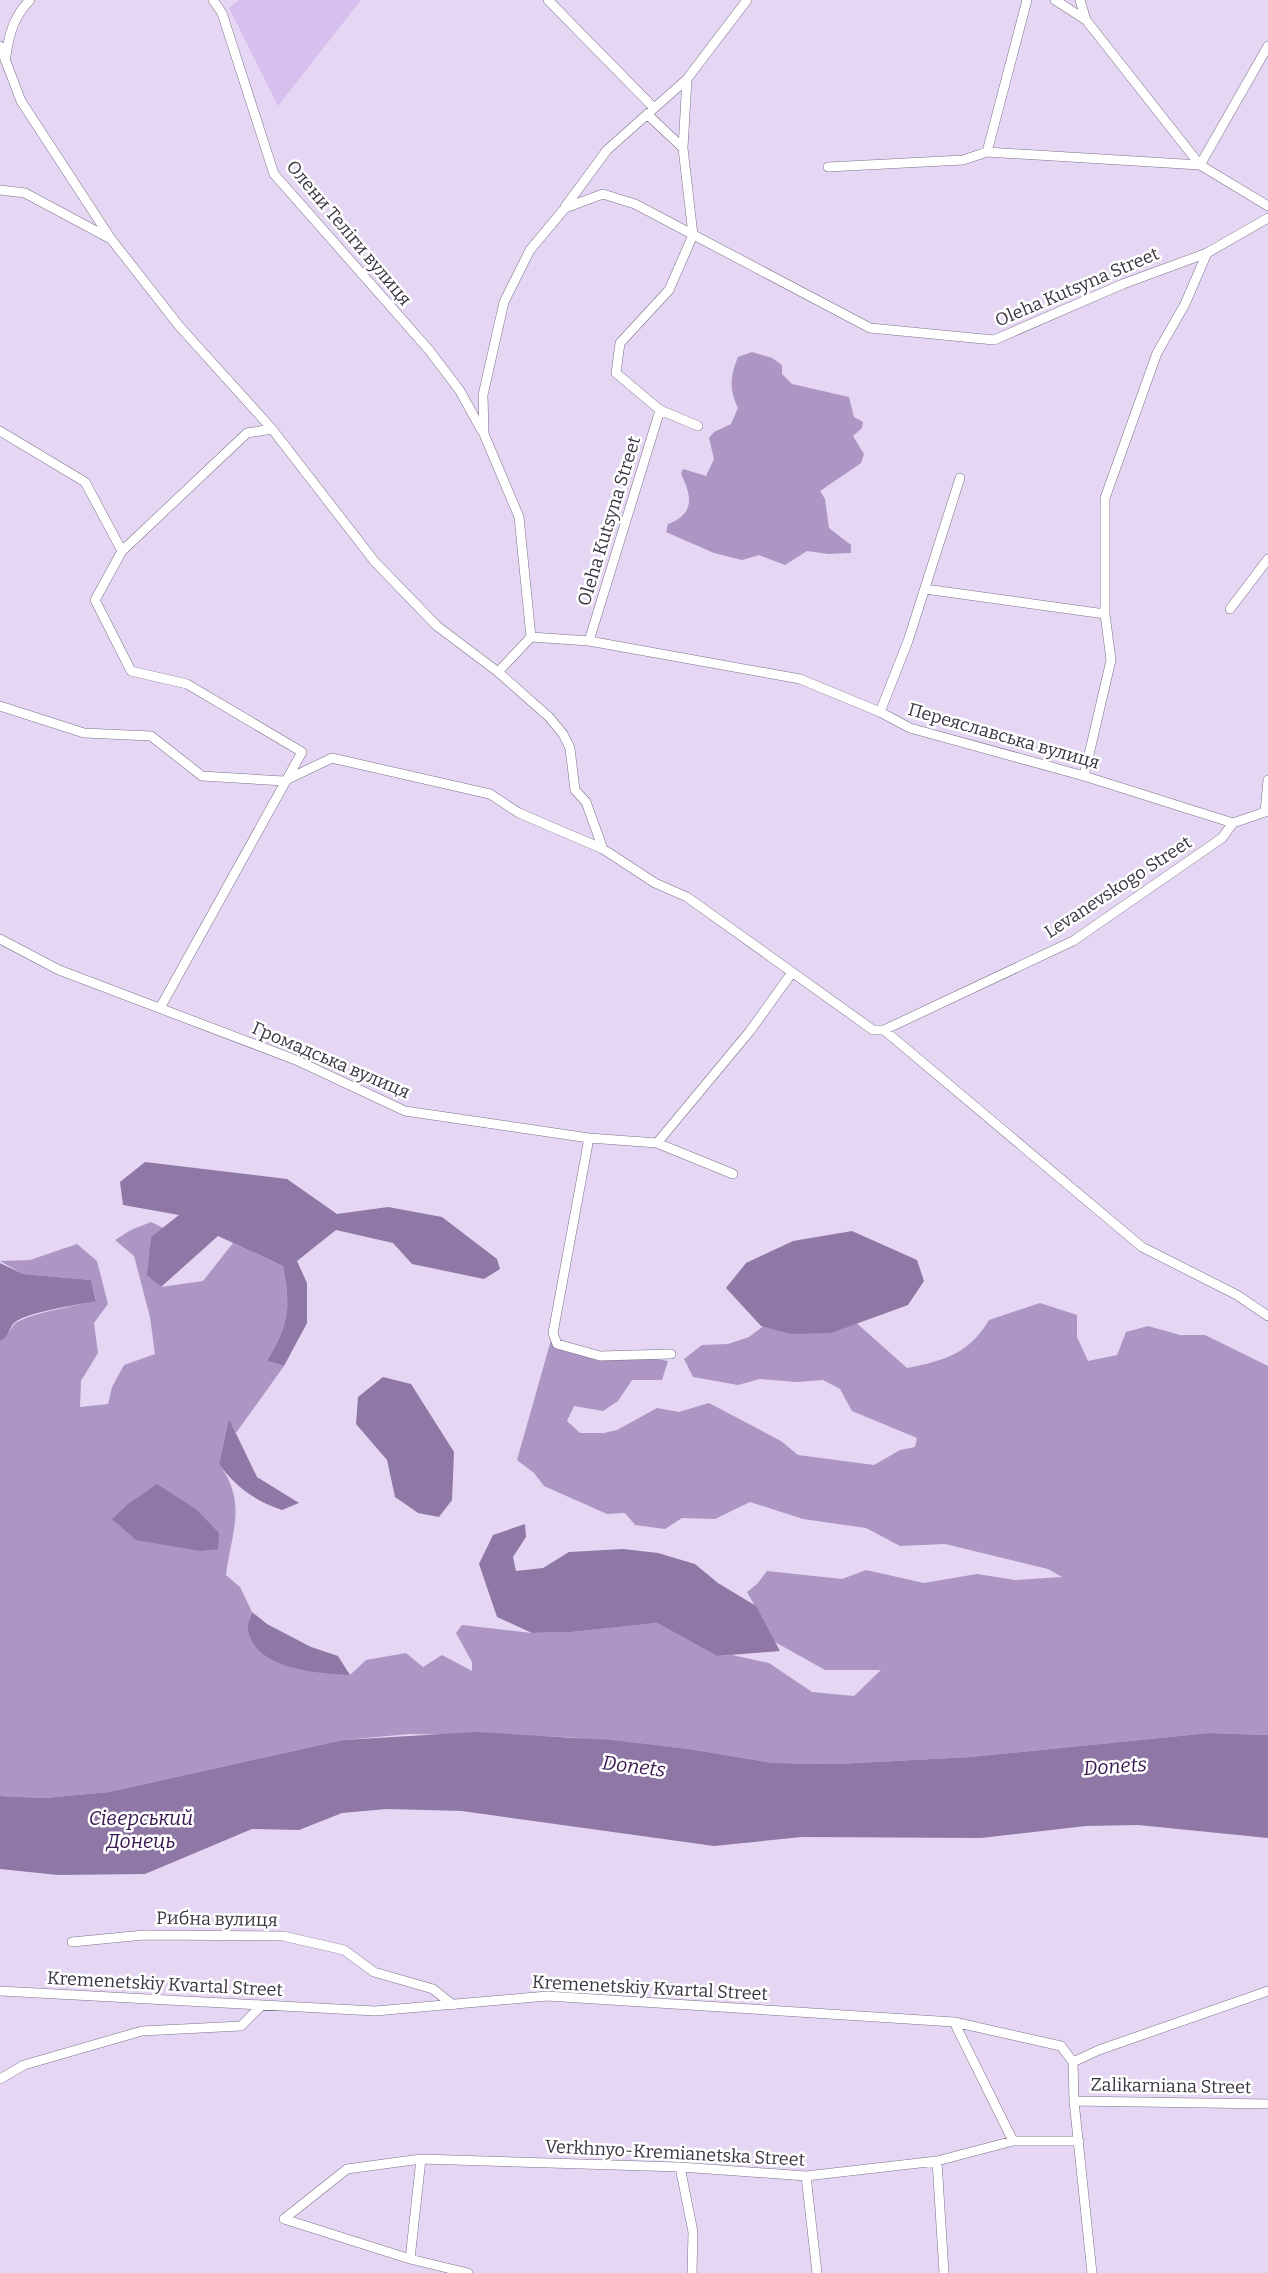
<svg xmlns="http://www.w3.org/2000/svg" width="1268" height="2273" font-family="Bitter,serif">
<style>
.green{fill:#d7c0ed}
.forest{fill:#ad95c4}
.water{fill:#9078a6}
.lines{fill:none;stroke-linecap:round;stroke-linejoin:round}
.minor-casing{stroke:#7d7189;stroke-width:10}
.minor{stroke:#fff;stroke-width:9}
.labels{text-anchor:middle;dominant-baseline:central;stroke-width:5;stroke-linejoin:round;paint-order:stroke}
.street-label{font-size:18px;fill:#3a3540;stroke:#fff}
.water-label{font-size:20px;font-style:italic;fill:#381650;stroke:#fff}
</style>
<rect width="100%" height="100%" fill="#e5d7f3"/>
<!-- green -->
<path class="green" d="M239 0H361L278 106 229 8Z"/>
<!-- forest -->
<path class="forest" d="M752 352 772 358 782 365V374L792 384 849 397 854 417 863 422 862 428 853 436 864 454 861 463 820 491 825 499 829 528 851 545V553L828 554 807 551 785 565 759 555 742 560 714 553 666 532 668 524C695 514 692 496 681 474L683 469 706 476 714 459 709 438 714 432 731 424 738 408C729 389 730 377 738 357Z
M151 1222 163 1228 151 1237 148 1275 161 1287 203 1281 233 1243 283 1266C291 1309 289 1323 267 1361L284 1366 236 1433 229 1420 219 1464C248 1503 231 1533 226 1575L240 1587 252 1612 248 1629 350 1675 366 1660 406 1653 423 1667 442 1655 472 1671V1662L456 1633 462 1625 532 1633 572 1632 657 1623 717 1656 732 1655 769 1663 812 1692 854 1696 881 1670H825L775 1642 747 1592 757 1584 767 1571 842 1579 866 1570 924 1583 977 1574 1015 1580 1062 1577 1048 1569 945 1544 900 1546 866 1528 803 1519 750 1502 715 1519 682 1518 665 1529 635 1525 625 1513 607 1514 544 1486 534 1473 517 1460 553 1333 557 1344 600 1356 631 1355 668 1361 662 1380H632L618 1401 603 1411 574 1406 567 1421 580 1433H604L617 1430 657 1408 679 1412 709 1403 781 1441 798 1455 874 1465 900 1450 915 1447 917 1438 852 1411 840 1389 823 1380 797 1382 760 1379 738 1385 693 1377 684 1359 702 1345 728 1344 749 1337 784 1310 843 1311 907 1368C943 1361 969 1354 989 1320L1040 1303 1077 1315V1337L1088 1361 1117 1355 1126 1332 1148 1326 1180 1335H1205L1268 1366V1735L1209 1733 970 1757 836 1764 773 1763 689 1749 567 1737 410 1734 343 1740 109 1792 45 1798 0 1796V1341C9 1337 10 1325 19 1321 43 1310 70 1308 96 1300L91 1280 23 1274 0 1261 30 1260 77 1244 97 1261 108 1304 94 1323 98 1353 81 1381 80 1407 108 1404 112 1387 124 1365 155 1354 150 1317 134 1256 115 1240 131 1230Z"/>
<!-- water -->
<path class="water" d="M145 1162 287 1179 337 1214 388 1207 442 1217 497 1259 500 1269 484 1279 412 1264 393 1243 336 1230 297 1261 307 1283V1323L284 1366 267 1361C289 1323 291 1309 283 1266L218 1236 161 1287 147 1275 151 1237 179 1215 123 1205 120 1182Z
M852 1231 917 1260 924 1281 908 1305 831 1333 791 1334 761 1326 726 1288 746 1263 793 1241Z
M0 1263 23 1274 91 1280 96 1301C78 1305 26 1312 14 1323 8 1329 9 1338 0 1341Z
M383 1377 411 1384 454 1452 452 1500 439 1517 418 1513 395 1497 387 1460 356 1424 358 1397Z
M229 1419 257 1477 299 1503 282 1510C255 1501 236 1487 219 1464Z
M157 1484 197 1510 219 1533 218 1549 200 1551 136 1540 112 1519 128 1504Z
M525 1524 526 1537 513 1557 516 1571 543 1568 569 1552 623 1549 658 1553 695 1564 718 1583 756 1606 780 1651 717 1656 657 1623 572 1632 532 1633 497 1617 479 1564 493 1535Z
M252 1612 267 1624 311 1647 338 1656 350 1675C319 1673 255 1670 248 1630 247 1625 251 1617 252 1612Z
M476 1732 610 1740 689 1749 773 1763 836 1764 970 1757 1209 1733 1268 1735V1838L1138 1825 1086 1826 981 1838 802 1837 714 1846 462 1811 387 1809 342 1813 299 1830 252 1829 145 1874 58 1875 0 1869V1796L45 1798 109 1792 343 1740Z"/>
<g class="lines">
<!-- minor casing -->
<g class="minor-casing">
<path id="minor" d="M213 0 222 13 274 174 429 350 460 391 482 431
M548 0 654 108
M1055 0 1086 20 1200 165 1268 206
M1080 0 1086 20
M0 46 21 101 111 239 180 327 272 429 375 562 437 626 498 672 549 717 563 734 570 748 575 790 586 802 603 849
M6 56C9 34 14 16 30 0
M647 114 683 148
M987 152 1027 0
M828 167 963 160 987 152 1200 165 1268 46
M0 190 25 193 109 238
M565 207 607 150 687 79
M698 426 660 410 616 373 620 343 669 290 693 235 683 148 687 79 747 0
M0 431 85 482 122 551
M925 589 1105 614
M1230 609 1268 559
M531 637 519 517 484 434 483 395 504 302 530 250 565 208 603 194 635 204 870 328 994 340 1123 284 1207 253
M589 641 660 410
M498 672 531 637 589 641 800 679 880 712 910 728 1084 776 1233 823
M0 706 84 733 151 736 202 776 284 781 332 758 490 794 519 813 603 849 655 883 687 897 873 1030H884L1142 1247 1237 1295 1268 1316
M880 712 908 641 960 478
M1084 776 1111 660 1105 614V498L1157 353 1185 304 1207 253 1268 218
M1265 812 1268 780
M0 939 59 970 296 1060 405 1111 589 1138 657 1143 733 1174
M160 1008 302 752 187 684 131 671 95 600 122 551 247 433 272 429
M884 1030 1073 941 1222 838 1233 823 1268 811
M589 1138 553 1333 557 1344 600 1356 671 1354
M657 1143 750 1031 791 974
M72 1942 144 1935 283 1936 344 1950 374 1972 433 1989 453 2005
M0 1991 375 2011 547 1996 954 2022 1061 2046 1073 2062 1074 2101 1092 2273
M954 2022 1013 2141
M1073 2062 1099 2050 1268 1991
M0 2079 24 2065 142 2031 241 2026 262 2005
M1074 2101 1268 2104
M937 2161 944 2273
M680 2167 693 2232 692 2273
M806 2176 817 2273
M284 2219 347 2169 421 2159 680 2167 806 2176 937 2161 1013 2141H1079
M284 2219 410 2259 468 2273
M410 2259 421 2159"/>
</g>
<!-- minor -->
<use href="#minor" class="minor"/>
</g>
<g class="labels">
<!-- street labels -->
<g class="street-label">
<text transform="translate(349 233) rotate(50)">Олени Теліги вулиця</text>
<text transform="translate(1077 287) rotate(-23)">Oleha Kutsyna Street</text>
<text transform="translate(609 521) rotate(-73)">Oleha Kutsyna Street</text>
<text transform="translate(1004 736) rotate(16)">Переяславська вулиця</text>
<text transform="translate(1118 887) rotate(-33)">Levanevskogo Street</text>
<text transform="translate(331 1060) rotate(23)">Громадська вулиця</text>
<text transform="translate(217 1919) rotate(1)">Рибна вулиця</text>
<text transform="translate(165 1984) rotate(3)">Kremenetskiy Kvartal Street</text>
<text transform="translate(650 1988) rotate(3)">Kremenetskiy Kvartal Street</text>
<text transform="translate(1171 2086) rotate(1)">Zalikarniana Street</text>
<text transform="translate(675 2153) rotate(3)">Verkhnyo-Kremianetska Street</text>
</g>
<!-- water labels -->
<g class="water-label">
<text transform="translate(634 1766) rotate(7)">Donets</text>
<text transform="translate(1115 1766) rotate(-4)">Donets</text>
<text x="141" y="1818">Сіверський<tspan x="141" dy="23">Донець</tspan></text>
</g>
</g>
</svg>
